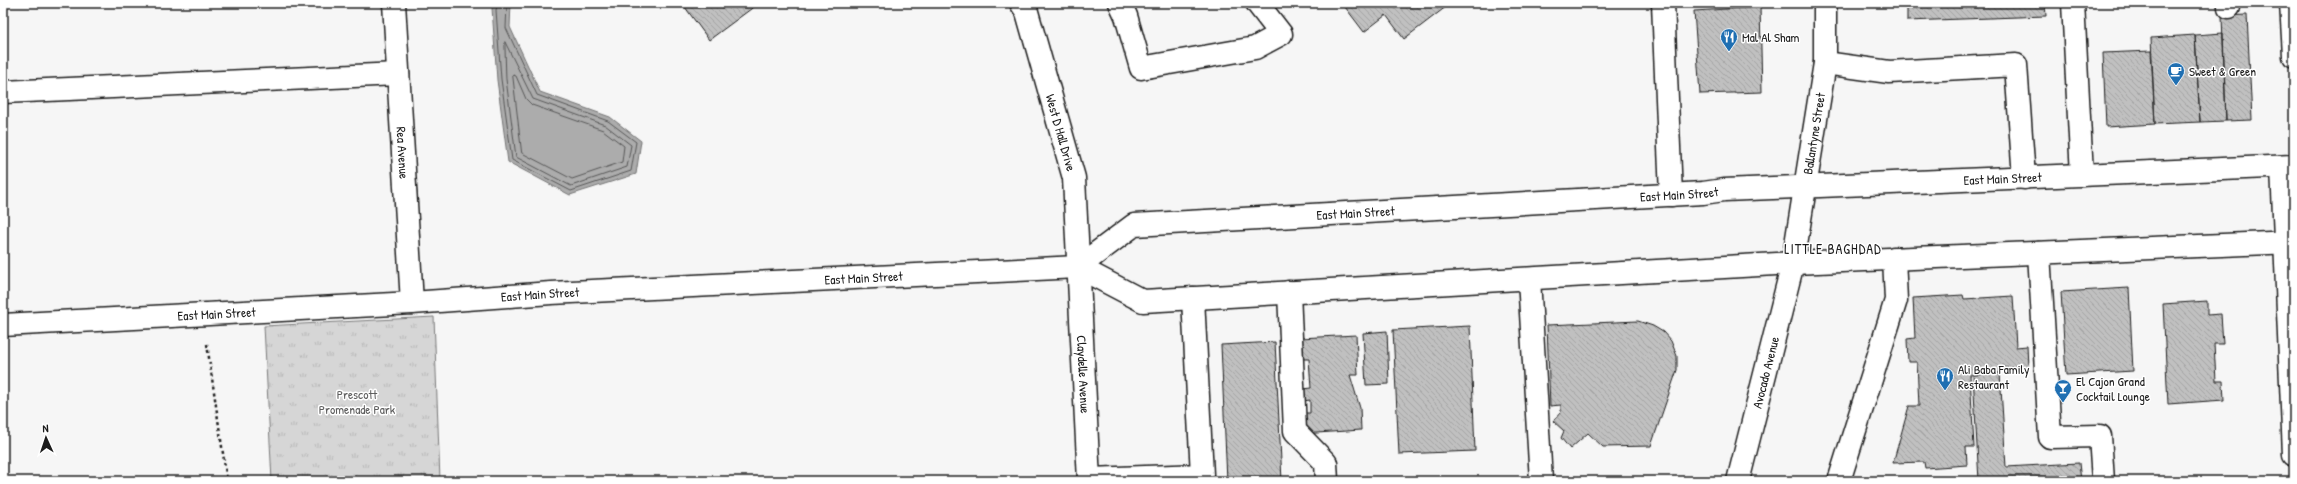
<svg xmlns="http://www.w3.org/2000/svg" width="2297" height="484" font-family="'Patrick Hand',sans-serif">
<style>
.grass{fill:url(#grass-tufts);stroke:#797979}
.water{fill:#acacac;stroke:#727272}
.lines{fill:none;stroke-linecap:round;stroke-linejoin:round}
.shore{stroke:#565656;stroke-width:1}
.building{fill:url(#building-back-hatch);stroke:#1c1c1c}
.minor-casing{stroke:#1c1c1c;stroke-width:25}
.major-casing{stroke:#1c1c1c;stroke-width:25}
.path{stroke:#1c1c1c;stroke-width:2.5;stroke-dasharray:3 3;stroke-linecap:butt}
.minor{stroke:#fff;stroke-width:22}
.major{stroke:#fff;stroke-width:22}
.labels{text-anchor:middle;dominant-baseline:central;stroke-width:3;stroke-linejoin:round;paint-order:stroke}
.poi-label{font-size:13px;fill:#1c1c1c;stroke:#fff;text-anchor:start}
.street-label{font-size:13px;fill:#1c1c1c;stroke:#fff}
.park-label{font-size:13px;fill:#5d5d5d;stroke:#fff}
.neighbourhood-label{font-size:14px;letter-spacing:1px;fill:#1c1c1c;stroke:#fff}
</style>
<defs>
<pattern id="grass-tufts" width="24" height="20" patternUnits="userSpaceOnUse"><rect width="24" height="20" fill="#d6d6d6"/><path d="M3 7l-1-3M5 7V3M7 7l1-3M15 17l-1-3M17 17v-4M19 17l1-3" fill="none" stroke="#b7b7b7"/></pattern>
<pattern id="building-back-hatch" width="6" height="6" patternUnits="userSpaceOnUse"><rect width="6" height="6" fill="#c0c0c0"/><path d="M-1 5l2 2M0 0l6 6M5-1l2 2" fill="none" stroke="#a4a4a4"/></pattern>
</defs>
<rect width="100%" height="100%" fill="#f6f6f6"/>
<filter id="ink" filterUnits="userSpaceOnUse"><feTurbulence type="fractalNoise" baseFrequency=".025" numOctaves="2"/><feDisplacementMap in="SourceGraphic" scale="8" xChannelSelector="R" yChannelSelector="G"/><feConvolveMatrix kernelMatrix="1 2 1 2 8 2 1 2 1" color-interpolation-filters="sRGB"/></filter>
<g filter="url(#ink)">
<!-- grass -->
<path class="grass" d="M434 317 440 481H272L264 326Z"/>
<!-- water -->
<path class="water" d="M495 3H511L510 27 540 92 610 117 641 141 636 174 570 195 508 162 497 80 492 8Z"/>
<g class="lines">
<!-- shore -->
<path class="shore" d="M498 3 496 10 501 79 512 160 571 191 631 171 636 142 608 121 537 95 506 28 507 3
M505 42 533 99 605 125 631 145 627 167 571 186 516 157 506 79Z
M513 75 516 76 526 99 532 105 603 130 624 146 622 162 572 179 522 153Z"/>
</g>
<!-- building -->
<path class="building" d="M682 3H759L709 40Z
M1342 3H1451L1404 39 1386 15 1364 32Z
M1907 3H2045L2046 16 1907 21Z
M1760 7 1762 92 1700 94 1694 11Z
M2247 15 2252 120 2226 121 2222 16Z
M2223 33 2226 121 2200 122 2195 35Z
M2195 35 2200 122 2155 124 2151 38Z
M2151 51 2155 124 2106 127 2103 53Z
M2129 288 2133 371 2066 375 2061 292Z
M1963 295 1964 299 2013 296 2016 347 2027 346 2028 367 1999 368 2000 373 1970 375 1974 447H1966L1967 465 1925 468 1924 462 1893 463 1909 406H1919L1917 362H1908L1907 339 1915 338 1913 298Z
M2207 301V315L2221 314 2223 344H2214L2216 381H2223L2224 400 2168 404 2163 304Z
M1638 321 1653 326 1663 332 1671 341 1677 356V370L1651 446 1603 447 1588 433 1570 449 1561 438 1564 431 1553 421 1561 412V405L1550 406 1547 325Z
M1470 326 1475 451 1399 454 1393 330Z
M1387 331 1389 384 1366 385 1363 333Z
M1356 335 1358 375H1350L1360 408 1361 430 1302 434 1301 413H1310V400L1303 401 1302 389 1311 388 1309 359H1301L1300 338Z
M1275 342 1282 481H1227L1221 345Z
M2000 373 2006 467 2079 463 2081 481H1979L1973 375Z"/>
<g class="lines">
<!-- minor casing -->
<g class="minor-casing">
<g id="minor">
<path id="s1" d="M394 3 412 303"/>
<path id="s2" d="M1021 3 1027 12 1074 178 1089 481"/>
<path d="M1120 3 1126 16 1141 68 1255 48 1281 34 1257 3"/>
<path d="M1663 3 1671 195"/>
<path d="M2073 3 2082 175"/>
<path d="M2229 3V7"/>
<path d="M2291 3 2294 56"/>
<path d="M1825 63 1889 72 2016 65 2024 178"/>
<path d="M3 92 398 74"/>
<path d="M2282 167 2294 455"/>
<path d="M2039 253 2050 437 2100 436 2103 481"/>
<path d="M1529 279 1541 481"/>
<path d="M1289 292 1295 431 1326 463 1327 481"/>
<path d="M1089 479 1202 475 1193 298"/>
<path d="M1839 481 1896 300 1894 258"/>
</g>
</g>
<!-- major casing -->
<g class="major-casing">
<g id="major">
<path id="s3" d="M1078 267 1134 225 1703 193 1724 190 2294 166"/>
<path id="s4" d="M3 325 412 303 551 293 1078 267 1143 301 1793 263 2294 242"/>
<path id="s5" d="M1738 481 1793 263 1825 63V3"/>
</g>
</g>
<!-- path -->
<path class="path" d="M207 344 227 481"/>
<!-- minor -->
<use href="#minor" class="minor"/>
<!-- major -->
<use href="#major" class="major"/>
</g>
</g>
<!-- icons -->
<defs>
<g id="restaurant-pin" transform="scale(0.9)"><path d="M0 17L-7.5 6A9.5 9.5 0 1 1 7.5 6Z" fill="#1f6fb2" stroke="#fff"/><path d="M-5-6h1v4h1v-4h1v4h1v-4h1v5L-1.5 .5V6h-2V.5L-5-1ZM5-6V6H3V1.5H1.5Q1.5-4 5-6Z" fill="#fff"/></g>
<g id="cafe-pin" transform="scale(0.9)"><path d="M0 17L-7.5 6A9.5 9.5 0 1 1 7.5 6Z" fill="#1f6fb2" stroke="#fff"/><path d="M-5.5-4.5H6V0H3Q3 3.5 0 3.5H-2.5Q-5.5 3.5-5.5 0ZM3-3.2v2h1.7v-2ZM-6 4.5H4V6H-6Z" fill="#fff"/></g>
<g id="bar-pin" transform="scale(0.9)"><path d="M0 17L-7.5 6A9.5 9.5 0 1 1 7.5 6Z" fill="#1f6fb2" stroke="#fff"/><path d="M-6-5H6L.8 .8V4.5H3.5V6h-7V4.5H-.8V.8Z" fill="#fff"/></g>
</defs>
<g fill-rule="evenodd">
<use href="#restaurant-pin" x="1729" y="37"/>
<use href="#cafe-pin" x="2176" y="71"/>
<use href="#restaurant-pin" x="1945" y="376"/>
<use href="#bar-pin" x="2063" y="388"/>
</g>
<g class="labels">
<!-- poi labels -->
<g class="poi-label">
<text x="1742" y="37">Mal Al Sham</text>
<text x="2189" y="71">Sweet &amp; Green</text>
<text x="1958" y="369">Ali Baba Family<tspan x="1958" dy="15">Restaurant</tspan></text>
<text x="2076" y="381">El Cajon Grand<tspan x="2076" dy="15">Cocktail Lounge</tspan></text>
</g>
<!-- street labels -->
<g class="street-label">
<text stroke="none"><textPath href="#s2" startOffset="136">West D Hall Drive</textPath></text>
<text stroke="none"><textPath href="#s5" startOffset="356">Ballantyne Street</textPath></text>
<text stroke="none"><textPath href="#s1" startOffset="150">Rea Avenue</textPath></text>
<text stroke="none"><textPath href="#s3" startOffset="940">East Main Street</textPath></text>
<text stroke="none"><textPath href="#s3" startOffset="616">East Main Street</textPath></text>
<text stroke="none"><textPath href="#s3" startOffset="292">East Main Street</textPath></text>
<text stroke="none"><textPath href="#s4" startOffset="862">East Main Street</textPath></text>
<text stroke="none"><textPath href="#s4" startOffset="538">East Main Street</textPath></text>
<text stroke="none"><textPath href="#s4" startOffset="214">East Main Street</textPath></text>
<text stroke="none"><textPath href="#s5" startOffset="112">Avocado Avenue</textPath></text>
<text stroke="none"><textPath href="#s2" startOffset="380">Claydelle Avenue</textPath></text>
</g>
<!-- park labels -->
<g class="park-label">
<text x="357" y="394">Prescott<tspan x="357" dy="15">Promenade Park</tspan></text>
</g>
<!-- neighbourhood labels -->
<g class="neighbourhood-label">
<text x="1833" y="248">LITTLE BAGHDAD</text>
</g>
</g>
<!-- margin -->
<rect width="2297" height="484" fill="none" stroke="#fff" stroke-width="16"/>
<rect x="8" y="8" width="2281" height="468" fill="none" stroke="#1c1c1c" stroke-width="1.5" filter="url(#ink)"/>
<!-- north arrow -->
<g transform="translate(46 438) rotate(357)" stroke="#ffffff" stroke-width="3" paint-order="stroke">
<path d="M0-3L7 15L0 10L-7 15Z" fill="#1c1c1c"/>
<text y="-6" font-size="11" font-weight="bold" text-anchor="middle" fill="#1c1c1c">N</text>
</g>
</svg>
